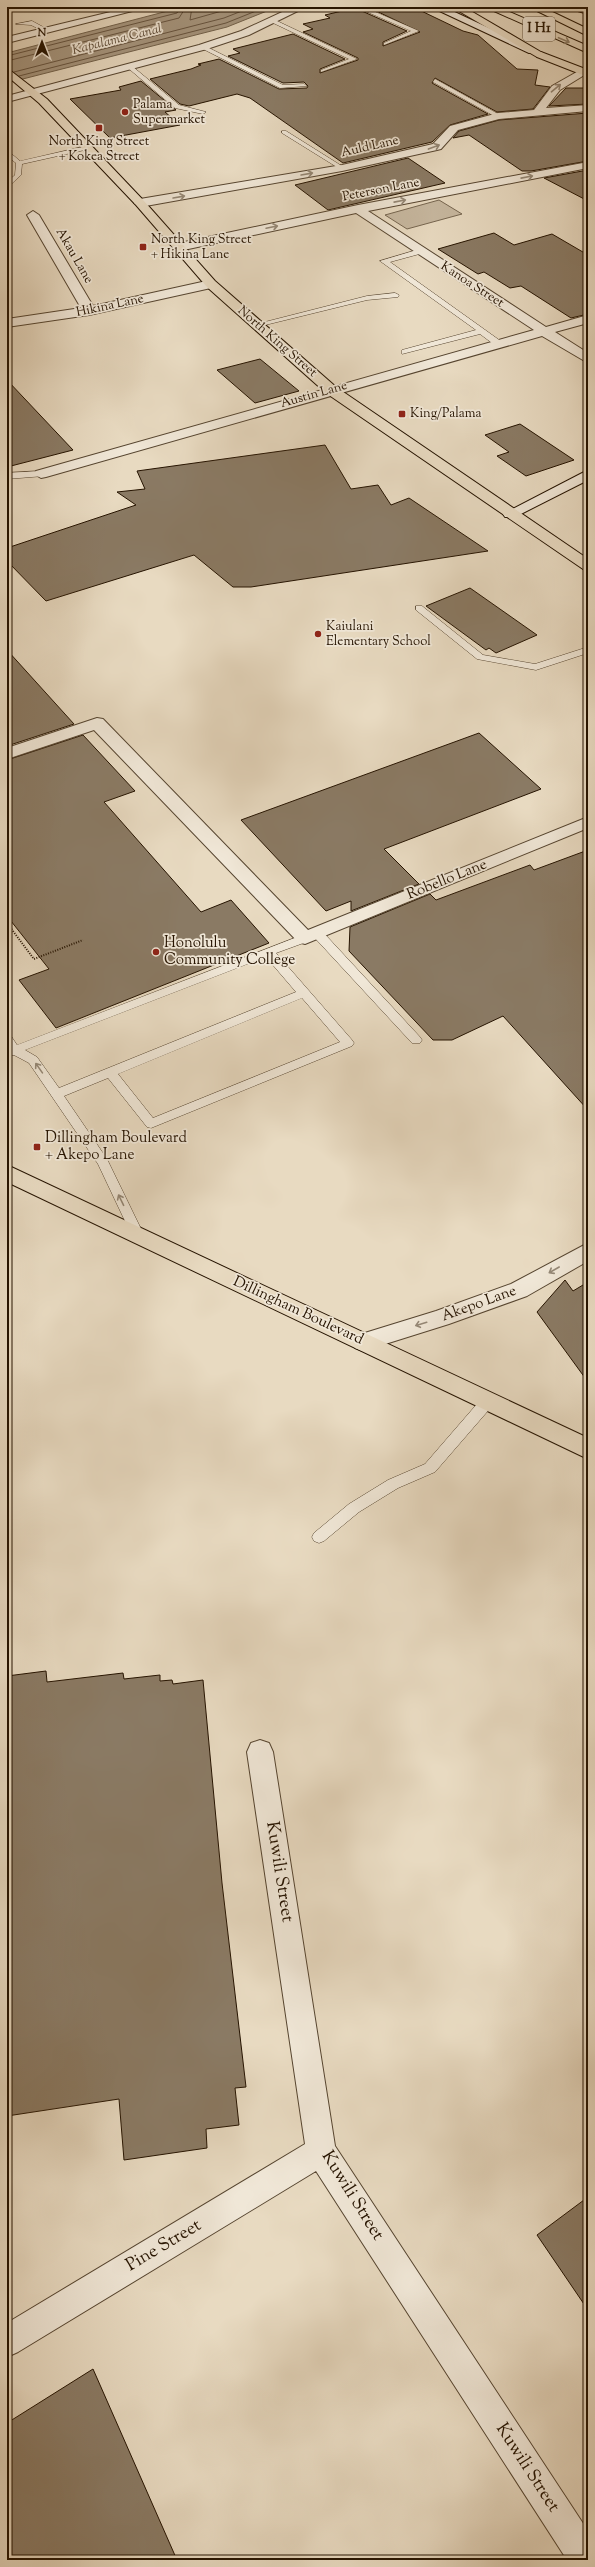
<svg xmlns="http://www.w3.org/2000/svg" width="595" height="2567" font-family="'Sorts Mill Goudy',serif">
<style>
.green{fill:#c7b8a0;stroke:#766650}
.water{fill:#a6967f;stroke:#72624c}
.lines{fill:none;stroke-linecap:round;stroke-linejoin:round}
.shore{stroke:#665440;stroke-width:1}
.building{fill:#8a7a64;stroke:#251300}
.lane-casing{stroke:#564530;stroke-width:1}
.street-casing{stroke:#564530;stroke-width:2}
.secondary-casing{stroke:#251300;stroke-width:2}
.primary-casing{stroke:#251300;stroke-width:2}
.highway-casing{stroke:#251300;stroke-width:2}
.path{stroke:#251300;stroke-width:2;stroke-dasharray:1 1.5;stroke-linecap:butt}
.lane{fill:#f0e7d7;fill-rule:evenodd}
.street{fill:#f0e7d7;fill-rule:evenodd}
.secondary{fill:#f0e7d7;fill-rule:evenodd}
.primary{fill:#e8dac1;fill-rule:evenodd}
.highway{fill:#e8dac1;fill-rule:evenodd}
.oneway{stroke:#90806a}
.oneway2{stroke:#958876}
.poi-dot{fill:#8f2418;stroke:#f0e7d7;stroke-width:1.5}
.labels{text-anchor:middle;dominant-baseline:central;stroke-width:3.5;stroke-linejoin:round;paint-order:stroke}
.far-water-label{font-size:13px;font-style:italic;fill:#594733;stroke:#f0e7d7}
.far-poi-label{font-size:13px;fill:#251300;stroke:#f0e7d7;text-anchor:start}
.far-street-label{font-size:13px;fill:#251300;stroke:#f0e7d7}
.shield{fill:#f0e7d7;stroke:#625340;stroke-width:1}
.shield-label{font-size:14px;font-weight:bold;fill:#251300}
.street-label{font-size:15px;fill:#251300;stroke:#f0e7d7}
.poi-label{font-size:15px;fill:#251300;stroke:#f0e7d7;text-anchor:start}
.near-street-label{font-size:18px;fill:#251300;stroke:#f0e7d7}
</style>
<rect width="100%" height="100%" fill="#e8dac1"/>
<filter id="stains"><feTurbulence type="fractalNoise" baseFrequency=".005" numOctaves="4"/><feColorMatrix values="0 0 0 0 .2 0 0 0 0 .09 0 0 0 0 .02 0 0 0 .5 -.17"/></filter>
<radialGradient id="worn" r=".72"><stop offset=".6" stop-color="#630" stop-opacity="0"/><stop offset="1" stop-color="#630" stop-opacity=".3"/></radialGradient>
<!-- green -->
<path class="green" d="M439 200 462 214 407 229 385 215Z"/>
<!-- water -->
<path class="water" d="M183 7H277L227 27 7 83V53Z"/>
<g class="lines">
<!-- shore -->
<path class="shore" d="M192 7 190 20 236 7
M7 56 177 13 181 7
M7 61 179 18 186 7
M14 72 224 18 252 7
M19 76 226 23 266 7"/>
</g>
<!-- building -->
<path class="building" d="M368 7H413L463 31 478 35 517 69 538 70 535 85 550 87 533 109 497 112 435 78 432 83 488 114 450 125 432 142 343 163 250 98 237 94 189 106 180 104 150 79 191 69 201 65 198 64 219 59 279 89 307 88 308 86 304 82 283 83 228 56 240 53 233 49 293 34 345 59 320 69V73L358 60V58L303 32 313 29 303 24 330 18 325 15 355 8 407 31 383 42V46L420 32Z
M141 81 176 110 165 112 180 125 110 138 70 99 121 90 119 87Z
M566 88H588V104L549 106Z
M588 113V161L531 171H522L469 135 453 138 459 131 499 120Z
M408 158 445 183 328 210 295 185Z
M588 170V201L544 178Z
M494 233 514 245 552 234 588 255V314L571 318 521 286 510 288 484 272 478 274 438 249Z
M260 359 299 391 255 403 217 370Z
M7 380 73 450 7 467Z
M520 424 574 460 526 476 497 456 509 452 485 435Z
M325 445 351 489 378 485 391 505 409 498 488 551 251 587H233L194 555 46 601 7 561V548L136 505 117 492 145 489 137 471Z
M470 588 537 635 496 653 489 648 486 650 426 606Z
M7 650 74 724 7 746Z
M479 733 541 789 384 849 419 884 351 911V901L326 911 241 820Z
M83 735 135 791 104 802 201 912 231 900 269 943 56 1028 19 980 49 969 7 916V760Z
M588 850V1110L503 1016 452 1040H433L349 951 350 927 430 894 436 900 530 865 534 870Z
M565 1280 573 1291 588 1282V1382L537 1312Z
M46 1671 47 1682 123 1673 124 1679 160 1675V1681L172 1680 173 1684 203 1680 222 1883 246 2087 235 2088 239 2125 206 2129 207 2148 124 2160 119 2099 7 2116V1676Z
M588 2197V2310L537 2235Z
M93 2369 177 2560H7V2423Z"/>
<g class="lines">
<!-- lane casing -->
<g class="lane-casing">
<path id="lane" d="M356 7H364L419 31 384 45V43L411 31Z
M271 20H275L357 59 321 72V70L349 59 271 22Z
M32 21 47 29 48 30 45 32 31 25 16 24Z
M201 46H205L283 85 304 84 307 86 280 88 201 48Z
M128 66H132L179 105 206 112 203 114 175 108 128 68Z
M435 79 500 115 501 116 496 117 433 82Z
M282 131H286L345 168 340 169 282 133Z
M87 146 89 149 22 164 21 175 7 188V182L15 175 16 163 7 156V150L20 161Z
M420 249H423V253L390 262 502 342V346H496L480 334 402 354V350L476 330 380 261Z
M395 293 399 295 398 297 367 300 257 327 253 325 367 296Z
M41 471 45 474 44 476 7 479V473Z
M416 606H422L483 655 535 664 588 647V653L536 670 477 659 416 610Z
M317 929 321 930 420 1037 422 1040 420 1043H412L313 936V930Z
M305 934 309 935V941L276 953 352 1040 354 1043 352 1046 151 1128 147 1127 108 1078 64 1096 107 1159 144 1235 143 1238H133L98 1164 29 1063 14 1055 7 1057V1035L11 1036 17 1045ZM266 957 296 992 59 1088 37 1057 25 1050ZM302 998 340 1042 153 1118 118 1074Z
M488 1395 493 1397 495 1401 493 1405 435 1472 398 1488 359 1512 324 1541 319 1543 314 1541 312 1537 314 1533 349 1504 388 1480 425 1464 483 1397Z"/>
</g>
<!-- street casing -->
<g class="street-casing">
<path id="street" d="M131 7H148L7 43V37Z
M293 7H306L249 35 207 49 7 102V96L199 45 241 31Z
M582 69 586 70V74L560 90 546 108 588 105V111L499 119 458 130 441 149 437 150 342 171 140 207 134 203 140 199 342 165 433 144 450 126 498 113 534 110 552 86Z
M588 162V168L368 211 546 327 588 315V323L555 332 588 353V363L542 336 46 477 41 478 34 474 36 471 534 330 356 213 179 251 175 250V244L358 205Z
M33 211 39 215 93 306 211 280 217 284 211 288 89 315 7 327V319L81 308 27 215Z
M97 718 103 719 308 930 588 817V828L305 944 298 942 94 730 7 759V748Z
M588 1243V1261L527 1296 449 1324 363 1351 355 1348 352 1342 355 1336 436 1311 511 1284Z
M260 1740 269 1743 273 1752 335 2146 588 2531V2560H567L316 2171 18 2352 7 2357V2323L305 2144 247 1752 251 1743Z"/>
</g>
<!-- secondary casing -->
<g class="secondary-casing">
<path id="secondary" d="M431 7H444L538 51 529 53Z
M588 470V480L515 517H505L503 514Z"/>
</g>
<!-- primary casing -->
<g class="primary-casing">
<path id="primary" d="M541 52 588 70V77L537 57V53Z
M7 68 47 99 144 201 215 281 336 387 588 559V571L583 569 326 393 207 287 136 205 39 103 7 76Z
M7 1165 588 1438V1459L7 1182Z"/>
</g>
<!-- highway casing -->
<g class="highway-casing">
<path id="highway" d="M452 7H464L546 55 537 57Z
M485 7H498L588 46V53Z
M529 7H542L588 29V36Z
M570 7 588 8V14L571 9Z"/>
</g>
<!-- path -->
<path class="path" d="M7 854 11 853
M7 923 34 959 83 940"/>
<!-- lane -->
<use href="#lane" class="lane"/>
<!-- street -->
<use href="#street" class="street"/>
<!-- secondary -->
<use href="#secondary" class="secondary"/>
<!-- primary -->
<use href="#primary" class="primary"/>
<!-- highway -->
<use href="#highway" class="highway"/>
</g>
<!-- one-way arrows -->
<defs><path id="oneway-shaft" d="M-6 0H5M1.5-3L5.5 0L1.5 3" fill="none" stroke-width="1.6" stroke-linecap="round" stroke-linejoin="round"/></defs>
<use class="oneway" href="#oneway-shaft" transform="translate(564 40) rotate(23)"/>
<g class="oneway2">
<use href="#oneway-shaft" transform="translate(556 88) rotate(-40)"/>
<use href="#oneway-shaft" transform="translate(434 147) rotate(-20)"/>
<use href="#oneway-shaft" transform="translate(307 174) rotate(-10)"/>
<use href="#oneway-shaft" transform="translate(527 177) rotate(-11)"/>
<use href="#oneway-shaft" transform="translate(179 197) rotate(-10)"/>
<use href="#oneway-shaft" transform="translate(400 201) rotate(-11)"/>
<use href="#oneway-shaft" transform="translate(272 227) rotate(-12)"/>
<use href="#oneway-shaft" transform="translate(39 1068) rotate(-125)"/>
<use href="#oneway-shaft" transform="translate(121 1200) rotate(-116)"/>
<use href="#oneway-shaft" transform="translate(554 1270) rotate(150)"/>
<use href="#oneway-shaft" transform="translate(421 1324) rotate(163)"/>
</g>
<!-- markers -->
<g class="poi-dot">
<circle cx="125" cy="112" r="4"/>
<rect x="95" y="124" width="8" height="8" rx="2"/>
<rect x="139" y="243" width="8" height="8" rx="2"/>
<rect x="398" y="410" width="8" height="8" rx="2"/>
<circle cx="318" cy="634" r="4"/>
<circle cx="156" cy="952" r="4"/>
<rect x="33" y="1143" width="8" height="8" rx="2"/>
</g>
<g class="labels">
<!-- far-water labels -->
<g class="far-water-label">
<text transform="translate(117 40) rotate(-14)">Kapalama Canal</text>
</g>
<!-- far-poi labels -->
<g class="far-poi-label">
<text x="133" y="105">Palama<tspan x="133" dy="15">Supermarket</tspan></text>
<text x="99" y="142" text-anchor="middle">North King Street<tspan x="99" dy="15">+ Kokea Street</tspan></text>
<text x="151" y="240">North King Street<tspan x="151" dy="15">+ Hikina Lane</tspan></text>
<text x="410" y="414">King/Palama</text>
<text x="326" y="627">Kaiulani<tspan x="326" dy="15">Elementary School</tspan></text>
</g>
<!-- far-street labels -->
<g class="far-street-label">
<text transform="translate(370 147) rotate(-13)">Auld Lane</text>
<text transform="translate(381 190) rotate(-11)">Peterson Lane</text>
<text transform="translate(74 256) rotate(60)">Akau Lane</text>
<text transform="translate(472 285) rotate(33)">Kanoa Street</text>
<text transform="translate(110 306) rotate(-12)">Hikina Lane</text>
<text transform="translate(277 342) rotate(41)">North King Street</text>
<text transform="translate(314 395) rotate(-16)">Austin Lane</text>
</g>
<!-- shield labels -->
<rect class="shield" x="523" y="17" width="32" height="24" rx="3"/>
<g class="shield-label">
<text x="539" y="29">I H1</text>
</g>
<!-- street labels -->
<g class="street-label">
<text transform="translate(447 880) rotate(-22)">Robello Lane</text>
<text transform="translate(479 1304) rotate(-20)">Akepo Lane</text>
<text transform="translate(298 1311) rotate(25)">Dillingham Boulevard</text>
</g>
<!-- poi labels -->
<g class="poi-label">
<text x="164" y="943">Honolulu<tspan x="164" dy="17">Community College</tspan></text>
<text x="45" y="1138">Dillingham Boulevard<tspan x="45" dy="17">+ Akepo Lane</tspan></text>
</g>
<!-- near-street labels -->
<g class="near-street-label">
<text transform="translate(279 1872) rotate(81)">Kuwili Street</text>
<text transform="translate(352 2196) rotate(58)">Kuwili Street</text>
<text transform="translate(164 2246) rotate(-31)">Pine Street</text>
<text transform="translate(527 2468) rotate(57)">Kuwili Street</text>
</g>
</g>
<!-- margin -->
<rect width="595" height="2567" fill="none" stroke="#e8dac1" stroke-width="24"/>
<rect x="8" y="8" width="579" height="2551" fill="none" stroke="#251300" stroke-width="2"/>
<rect x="12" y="12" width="571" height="2543" fill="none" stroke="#251300"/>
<!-- north arrow -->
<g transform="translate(42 42)" stroke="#f0e7d7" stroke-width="3" paint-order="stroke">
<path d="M0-3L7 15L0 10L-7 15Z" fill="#251300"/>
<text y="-6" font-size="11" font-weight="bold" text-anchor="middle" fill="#251300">N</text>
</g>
<rect width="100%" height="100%" filter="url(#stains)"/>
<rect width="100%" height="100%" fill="url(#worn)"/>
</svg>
